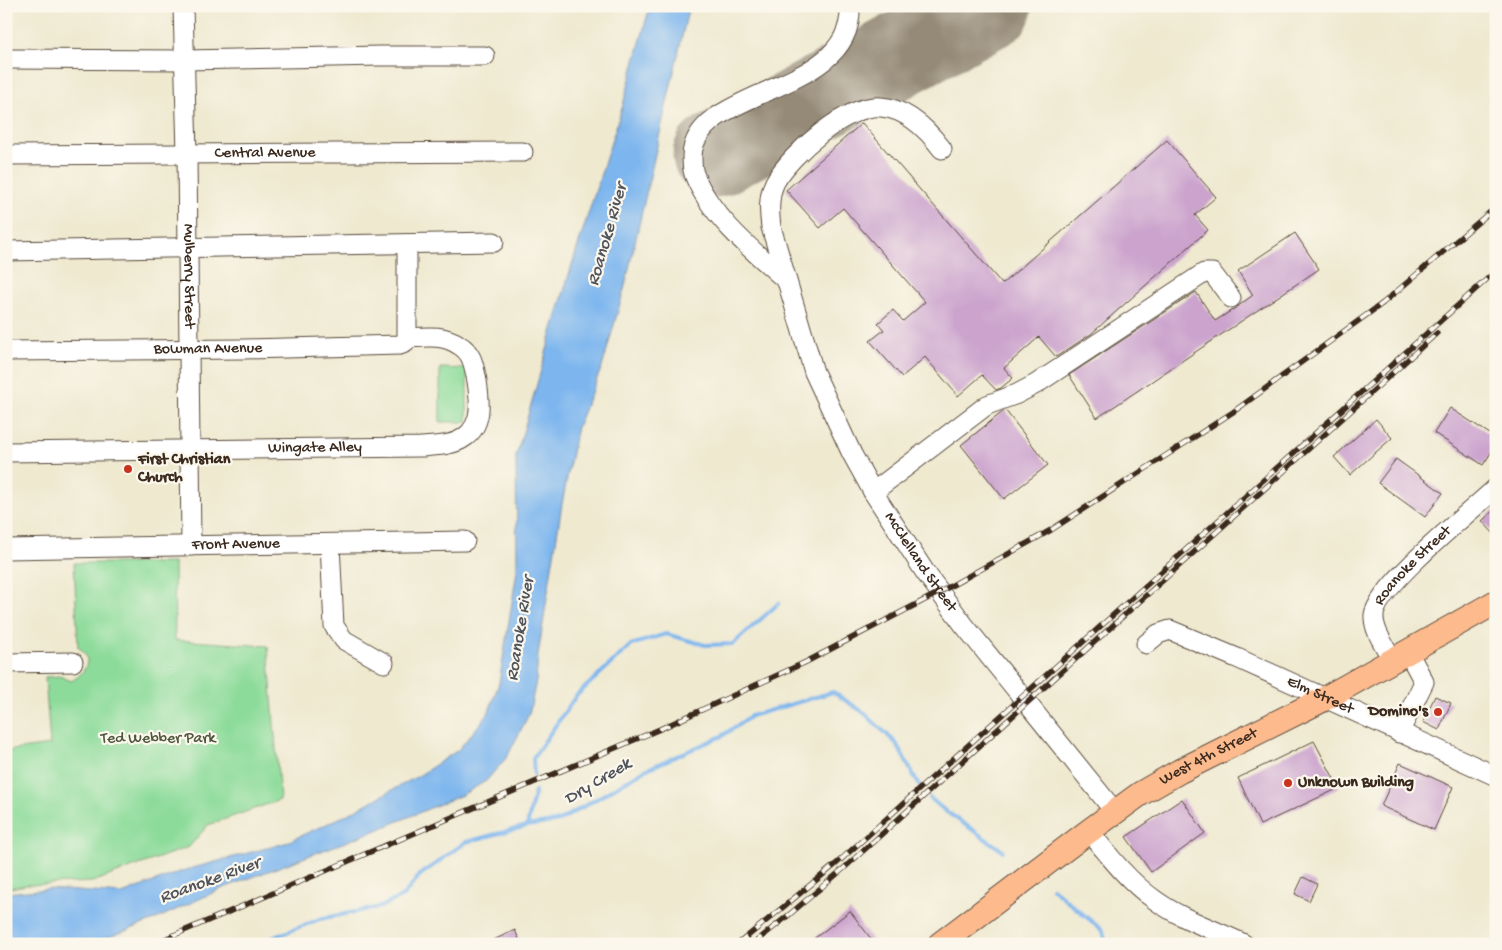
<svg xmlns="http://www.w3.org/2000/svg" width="1502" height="950" font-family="'Gochi Hand',sans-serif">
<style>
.green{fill:#8cdb9a;stroke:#64825c}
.water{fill:#7db6ee;stroke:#5c7086}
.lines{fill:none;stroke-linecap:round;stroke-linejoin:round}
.stream{stroke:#7db6ee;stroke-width:4}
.runway{stroke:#958a77;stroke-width:85}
.building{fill:#cba3cd}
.minor-casing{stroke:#564739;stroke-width:21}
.major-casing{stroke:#564739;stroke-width:26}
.minor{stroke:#fff;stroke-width:19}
.major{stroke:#fcba8d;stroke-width:24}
.rail-casing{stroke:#3b2a1e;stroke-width:5.5}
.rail{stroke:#fbf7ec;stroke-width:4;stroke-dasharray:11;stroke-linecap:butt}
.poi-dot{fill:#c8321e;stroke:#fbf7ec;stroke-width:2}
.labels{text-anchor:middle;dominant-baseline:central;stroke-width:4.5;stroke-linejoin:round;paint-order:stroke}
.street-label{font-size:16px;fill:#3b2a1e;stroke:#fbf7ec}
.poi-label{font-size:16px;font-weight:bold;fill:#3b2a1e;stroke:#fbf7ec;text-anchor:start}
.park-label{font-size:16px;fill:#4f563d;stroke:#fbf7ec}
.water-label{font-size:18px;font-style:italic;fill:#4f545c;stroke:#fbf7ec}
</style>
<rect width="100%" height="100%" fill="#fbf7ec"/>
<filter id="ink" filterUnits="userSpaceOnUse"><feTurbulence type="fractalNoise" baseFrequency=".02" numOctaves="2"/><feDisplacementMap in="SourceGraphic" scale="10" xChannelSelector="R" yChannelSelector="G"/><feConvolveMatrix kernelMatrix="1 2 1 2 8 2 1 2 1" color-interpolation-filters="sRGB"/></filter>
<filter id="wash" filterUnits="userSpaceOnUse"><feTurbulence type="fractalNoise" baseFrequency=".0096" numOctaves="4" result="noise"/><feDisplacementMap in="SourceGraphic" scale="20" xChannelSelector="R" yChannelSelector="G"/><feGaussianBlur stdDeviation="1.12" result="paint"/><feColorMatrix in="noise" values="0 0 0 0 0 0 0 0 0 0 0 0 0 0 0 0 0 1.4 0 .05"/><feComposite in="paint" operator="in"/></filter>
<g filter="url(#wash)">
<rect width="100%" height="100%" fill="#efe9d0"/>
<!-- green -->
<path class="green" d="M440 368 467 369V422H440Z
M74 563H174L175 640 268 646 280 800 208 825 189 847 92 882 26 885 6 889V751L50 745 45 677 60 676 71 681C85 674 95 658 78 647Z"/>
<!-- water -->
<path class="water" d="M650 6H689L625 286 603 364 577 427 562 504 538 655 536 681 529 714 507 757 486 781 462 795 377 830 221 889 152 921 91 944H6V893L49 889 122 894 182 871 285 843 346 815 420 775 458 750 488 714 499 683 517 571 516 456 569 274 622 108Z"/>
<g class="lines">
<!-- stream -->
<path class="stream" d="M534 774 533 758 576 696 631 645 666 634 705 645 733 644 779 603
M930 798 944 810 1003 851
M527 826 535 791
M1052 888 1103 931 1106 944
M263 944 272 938 320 919 380 907 403 896 420 875 466 842 527 826 559 821 645 770 722 736 751 716 833 692 863 712 896 743 919 785"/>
<!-- runway -->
<path class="runway" d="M715 155 990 6"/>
</g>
<g id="blocks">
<!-- building -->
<path class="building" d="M862 123 1002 284 1167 140 1216 197 1195 215 1208 230 1091 334 1056 357 1039 337 1004 368 1013 378 1001 388 996 390 982 375 958 396 925 357 902 377 870 341 884 330 878 323 893 310 903 321 925 302 843 208 820 228 786 190Z
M1295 233 1319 269 1097 418 1069 375 1196 292 1215 321 1237 307 1253 295 1238 271Z
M1450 408 1496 438V445L1483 465 1434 433Z
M1005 410 1048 465 1004 499 961 445Z
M1376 419 1392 438 1350 475 1334 457Z
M1396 459 1443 493 1425 517 1378 483Z
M1496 508V536L1482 521Z
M1435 696 1451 703 1439 730 1423 722Z
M1314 741 1339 788 1260 825 1238 778Z
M1400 763 1453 787 1434 830 1381 806Z
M1182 799 1205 833 1151 872 1126 837Z
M1303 877 1317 884 1309 901 1295 894Z
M850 911 875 944H807Z
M515 930 521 944H485Z"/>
</g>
</g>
<g filter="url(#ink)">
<use href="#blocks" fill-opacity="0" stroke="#564739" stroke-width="1"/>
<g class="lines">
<!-- minor casing -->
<g class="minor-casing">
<g id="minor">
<path id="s1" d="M183 6 187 154 191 546"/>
<path d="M6 59 185 60 380 56H485"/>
<path id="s2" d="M942 149C927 129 907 109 881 107 847 104 791 154 775 182 768 196 769 212 771 227L814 372 852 454 873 492 925 572 964 625 1115 812"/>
<path id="s3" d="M6 155 523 152"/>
<path d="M407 244V338"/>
<path d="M6 251 494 242"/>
<path d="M786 280C753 251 710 216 694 174 692 168 692 162 692 156 695 86 855 95 850 6"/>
<path id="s4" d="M6 351 244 349 400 345 405 343 407 338"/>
<path id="s5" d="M6 452 420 447C435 446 453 446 465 437 483 424 480 401 477 381 474 367 473 353 459 345 443 334 426 337 407 338"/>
<path d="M873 492 987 405 1017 394 1036 384 1204 273H1212L1231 298"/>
<path d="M330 544 334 626 344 640 384 663"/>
<path id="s6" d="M6 549 465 541"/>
<path id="s7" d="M1146 644 1158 634 1170 630 1237 658 1496 776"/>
<path id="s8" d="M1393 661C1386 647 1373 631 1374 615 1378 586 1471 511 1496 488"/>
<path d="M6 663 73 662"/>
<path d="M1399 733 1424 682 1408 652"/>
<path d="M1089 831C1109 856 1128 881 1155 900 1181 919 1215 930 1244 944"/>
</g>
</g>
<!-- major casing -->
<g class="major-casing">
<g id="major">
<path id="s9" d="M940 944 1089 831 1140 794 1180 771 1324 699 1496 602"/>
</g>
</g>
<!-- minor -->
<use href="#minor" class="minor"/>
<!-- major -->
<use href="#major" class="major"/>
<!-- rail casing -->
<g class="rail-casing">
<path id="rail" d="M153 944 660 729 806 662 940 592 1051 530 1233 412 1383 303 1496 207
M738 944 836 864 1496 271
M753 944 790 914 843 869 1437 333"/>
</g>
<!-- rail -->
<use href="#rail" class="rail"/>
</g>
</g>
<!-- markers -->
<g class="poi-dot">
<circle cx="128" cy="469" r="5"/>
<circle cx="1438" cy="712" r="5"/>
<circle cx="1288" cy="783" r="5"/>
</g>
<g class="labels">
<!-- street labels -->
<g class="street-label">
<text stroke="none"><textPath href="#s3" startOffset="259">Central Avenue</textPath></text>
<text stroke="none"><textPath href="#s1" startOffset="270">Mulberry Street</textPath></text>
<text stroke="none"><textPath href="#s4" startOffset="202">Bowman Avenue</textPath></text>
<text stroke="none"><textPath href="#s5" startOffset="309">Wingate Alley</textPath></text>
<text stroke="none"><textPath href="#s6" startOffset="230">Front Avenue</textPath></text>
<text stroke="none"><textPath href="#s2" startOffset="626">McClelland Street</textPath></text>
<text stroke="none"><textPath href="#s8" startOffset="114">Roanoke Street</textPath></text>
<text stroke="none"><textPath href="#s7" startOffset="192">Elm Street</textPath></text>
<text stroke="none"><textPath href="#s9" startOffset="328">West 4th Street</textPath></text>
</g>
<!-- poi labels -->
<g class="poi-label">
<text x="138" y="460">First Christian<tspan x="138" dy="18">Church</tspan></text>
<text x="1428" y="712" text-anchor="end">Domino's</text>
<text x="1298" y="783">Unknown Building</text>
</g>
<!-- park labels -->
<g class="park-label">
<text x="158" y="739">Ted Webber Park</text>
</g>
<!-- water labels -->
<g class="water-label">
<text transform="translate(608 235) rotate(-74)">Roanoke River</text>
<text transform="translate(521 629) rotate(-81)">Roanoke River</text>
<text transform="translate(598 782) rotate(-31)">Dry Creek</text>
<text transform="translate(210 881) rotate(-20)">Roanoke River</text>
</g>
</g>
<!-- margin -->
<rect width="1502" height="950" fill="none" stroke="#fbf7ec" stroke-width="25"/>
</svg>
